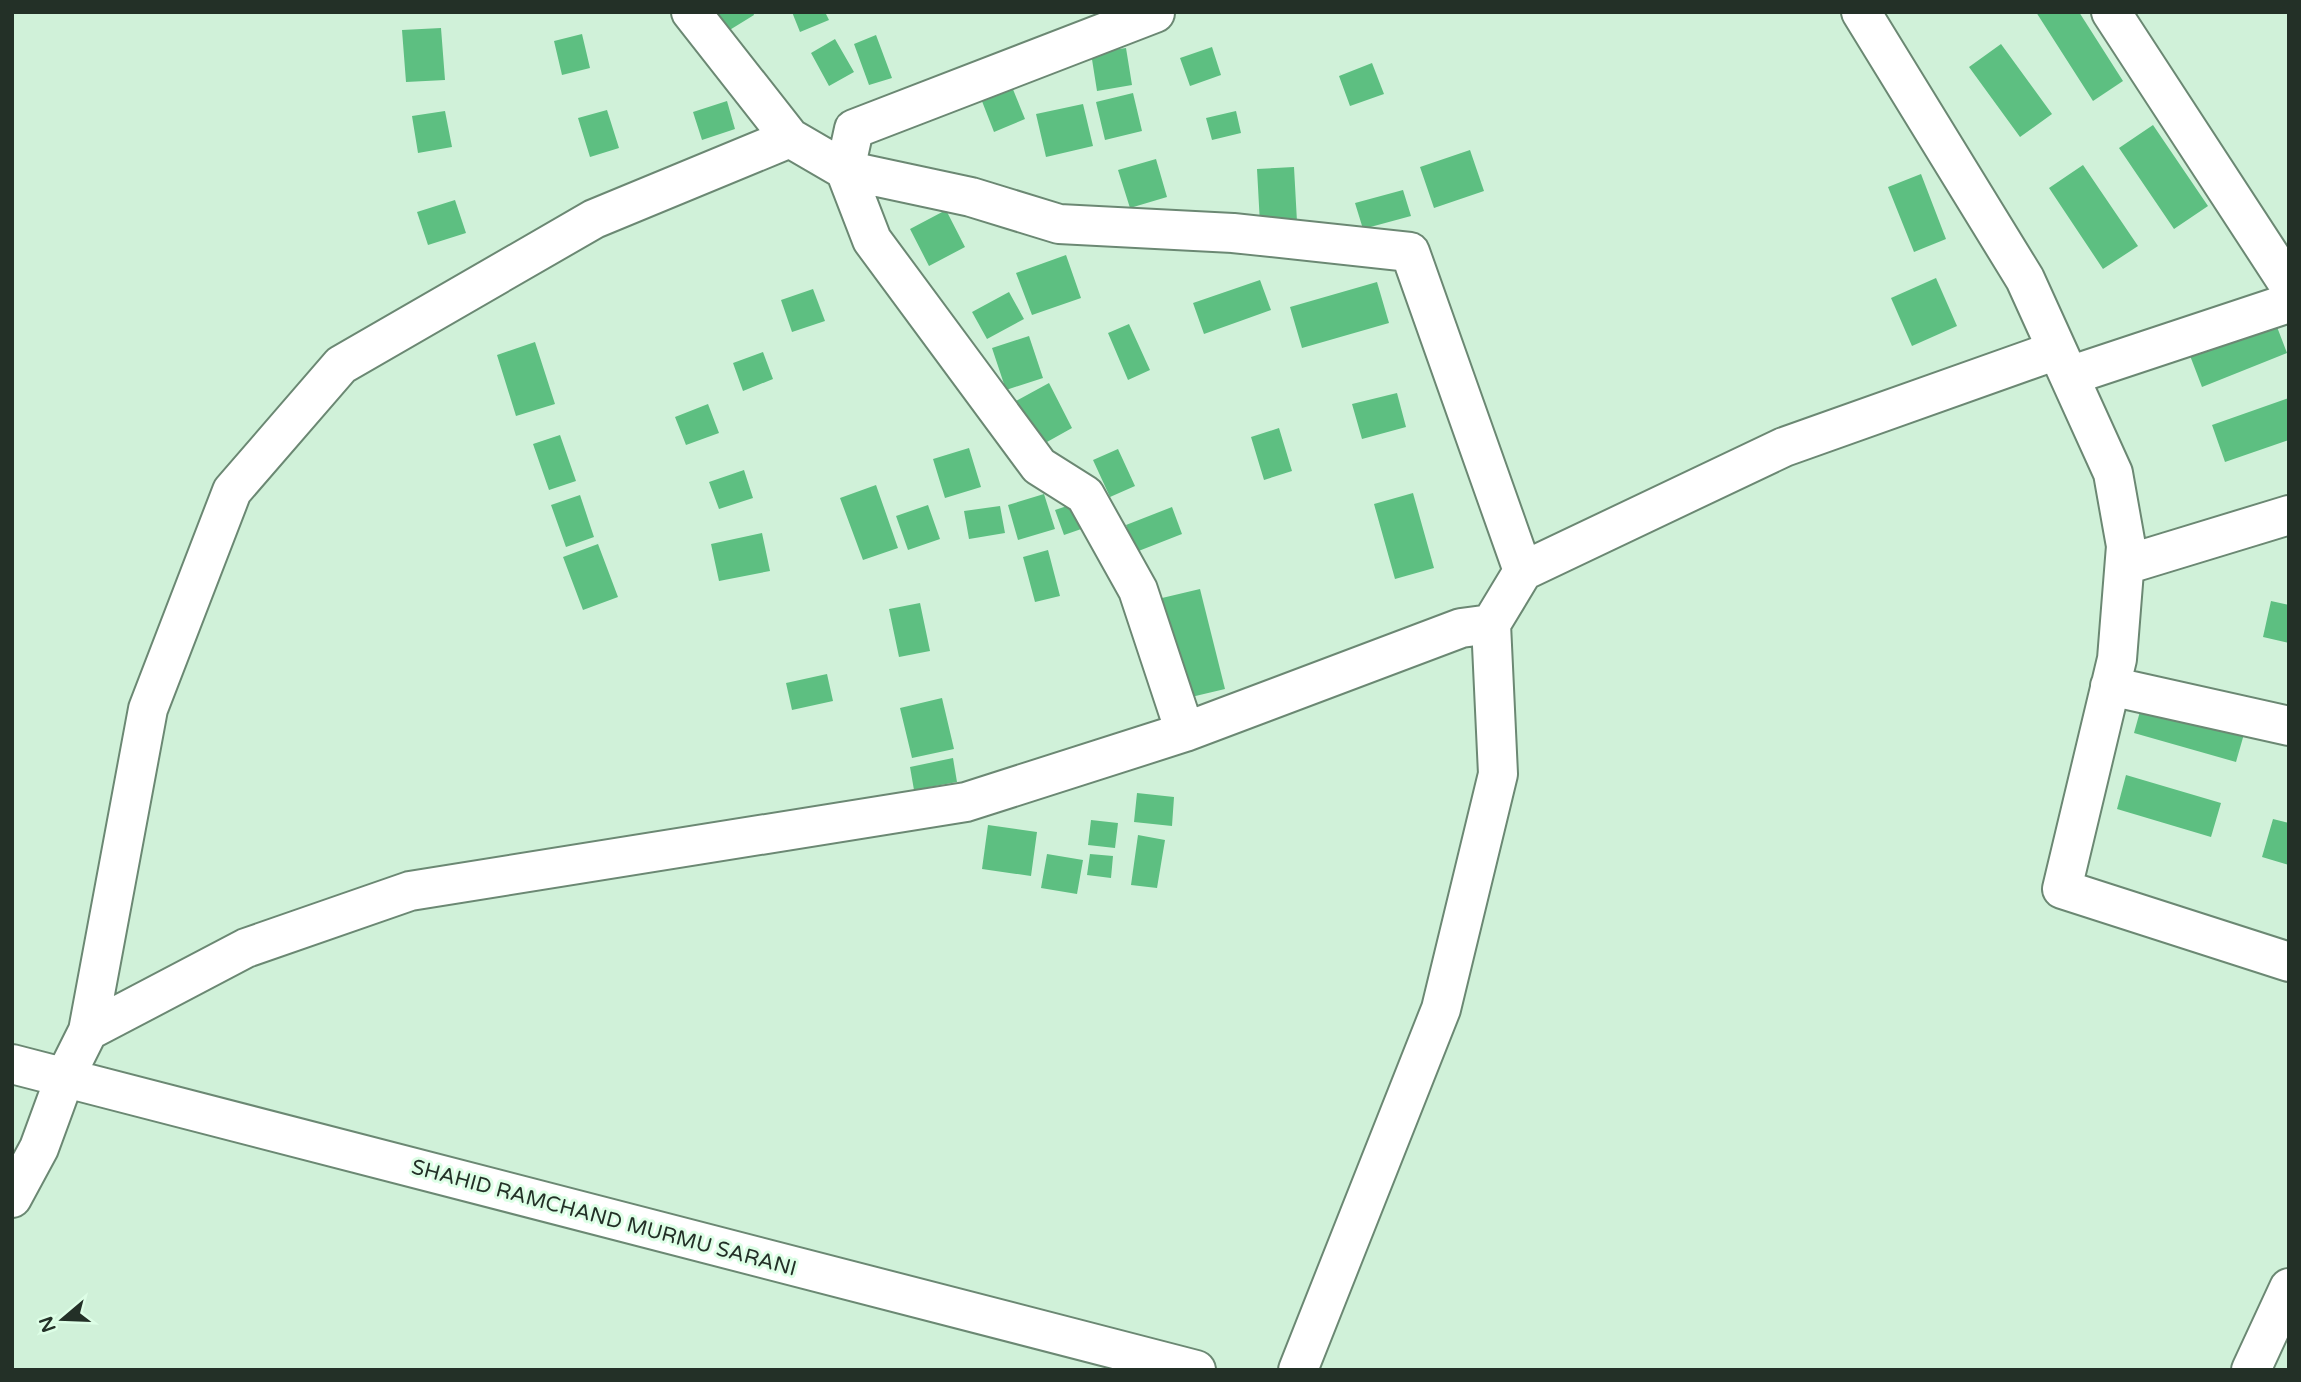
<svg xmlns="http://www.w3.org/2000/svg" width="2301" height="1382" font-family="'Varela Round',sans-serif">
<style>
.building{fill:#5dbf81}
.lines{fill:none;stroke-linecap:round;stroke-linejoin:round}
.minor-casing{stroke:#6b8873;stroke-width:42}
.minor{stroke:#fff;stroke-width:38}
.labels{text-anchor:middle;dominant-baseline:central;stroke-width:6;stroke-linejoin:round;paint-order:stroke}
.street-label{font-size:21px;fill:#233027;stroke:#ddfee6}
</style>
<rect width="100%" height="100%" fill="#d0f1d9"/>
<!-- building -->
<path class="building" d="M717 12H753L754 15 728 31Z
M792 12H825L829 20 800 32Z
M2036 12H2079L2123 81 2093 101Z
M441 28 445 80 406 82 402 30Z
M582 34 590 68 562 75 554 41Z
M876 35 892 78 869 85 854 44Z
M835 39 854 72 829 86 811 53Z
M2001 44 2052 114 2020 137 1969 67Z
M1212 47 1221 75 1190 86 1180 58Z
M1126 48 1132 85 1097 91 1091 53Z
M1372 63 1384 94 1350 106 1339 76Z
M1008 77 1025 119 994 132 978 91Z
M1133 93 1142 131 1105 140 1096 102Z
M727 101 735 129 702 140 693 112Z
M1083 104 1093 146 1046 157 1036 114Z
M607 110 619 148 590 157 578 118Z
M445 111 452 147 418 153 412 116Z
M1236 111 1241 133 1212 140 1206 118Z
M2153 125 2208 206 2174 229 2119 148Z
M1470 150 1484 191 1434 208 1420 167Z
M1156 159 1167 197 1130 208 1118 170Z
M2083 165 2138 246 2103 269 2049 188Z
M1294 167 1297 222 1260 224 1257 169Z
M1921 174 1946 239 1914 252 1888 187Z
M1403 190 1411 216 1363 229 1355 203Z
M455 200 466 233 428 245 417 212Z
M946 210 965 247 929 266 910 229Z
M1066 255 1081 298 1032 315 1016 273Z
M1936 278 1957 326 1912 346 1891 298Z
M1260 280 1271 310 1204 334 1193 303Z
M1377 282 1389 323 1302 348 1290 307Z
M813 289 825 321 792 332 781 300Z
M1009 292 1024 319 987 339 972 312Z
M2274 319 2287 353 2202 387 2189 353Z
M1129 324 1150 370 1128 380 1108 333Z
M1029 336 1043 378 1006 390 992 348Z
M535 342 555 404 516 416 497 355Z
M763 352 773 379 743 391 733 363Z
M1049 383 1072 428 1038 447 1014 402Z
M1397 393 1406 427 1362 439 1352 404Z
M2289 398V440L2225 462 2212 425Z
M708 404 719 433 686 445 675 417Z
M1279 428 1292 471 1264 480 1251 437Z
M560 435 576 481 549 490 533 444Z
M969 448 981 487 945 498 933 459Z
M1118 449 1135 486 1110 497 1093 460Z
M744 470 753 498 719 509 709 482Z
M876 485 898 548 863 560 840 498Z
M1413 493 1434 568 1395 579 1374 504Z
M1044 494 1055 529 1018 540 1008 505Z
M580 495 594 537 566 547 551 505Z
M1079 502 1087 527 1064 535 1055 510Z
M928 505 940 539 908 550 896 516Z
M1000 506 1005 533 969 539 964 511Z
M1172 507 1182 534 1136 552 1126 525Z
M762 533 770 571 719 581 711 544Z
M598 544 618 597 583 610 563 557Z
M1048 550 1060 596 1035 602 1023 557Z
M1200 589 1225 689 1187 698 1162 598Z
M2271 601 2289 605V643L2263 637Z
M920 603 930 651 899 657 889 609Z
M827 674 833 701 792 710 786 683Z
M2144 697 2246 727 2236 762 2134 733Z
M942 698 954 749 912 758 900 708Z
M953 758 957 782 914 790 910 767Z
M2126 775 2221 803 2211 837 2117 809Z
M1137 793 1174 797 1172 826 1134 822Z
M2273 819 2289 823V865L2262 857Z
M1091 820 1118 823 1115 848 1088 845Z
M988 825 1037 832 1031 876 982 869Z
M1138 835 1165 840 1157 888 1131 885Z
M1047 854 1083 860 1077 894 1041 888Z
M1090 854 1113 856 1111 878 1087 875Z"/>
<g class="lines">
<!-- minor casing -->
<g class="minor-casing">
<path id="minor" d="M691 12 790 138 845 170 971 197 1059 224 1233 233 1410 252 1523 571
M1861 12 2025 279 2113 473 2126 546 2117 659 2062 889 2289 962
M2111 12 2289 285
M1155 13 854 129 845 170 872 240 1039 466 1085 495 1138 590 1185 732
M2069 376 2289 303
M2125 565 2289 515
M2110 686 2289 726
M88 1031 148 709 232 491 341 365 594 219 790 138
M12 1064 1196 1370
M12 1198 39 1148 65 1077 88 1031 246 948 410 891 966 802 1185 732 1461 628 1491 624
M1298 1370 1441 1009 1498 774 1491 624 1523 571 1784 447 2057 350
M2251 1370 2289 1288"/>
</g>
<!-- minor -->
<use href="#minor" class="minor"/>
</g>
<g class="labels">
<!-- street labels -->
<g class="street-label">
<text transform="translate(604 1218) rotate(15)">SHAHID RAMCHAND MURMU SARANI</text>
</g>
</g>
<!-- border -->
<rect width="2301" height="1382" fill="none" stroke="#233027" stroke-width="28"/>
<!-- north arrow -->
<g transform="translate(63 1319) rotate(251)" stroke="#ddfee6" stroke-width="5" paint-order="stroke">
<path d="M0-5L12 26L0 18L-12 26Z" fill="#233027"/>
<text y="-10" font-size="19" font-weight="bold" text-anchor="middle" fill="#233027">N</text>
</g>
</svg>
